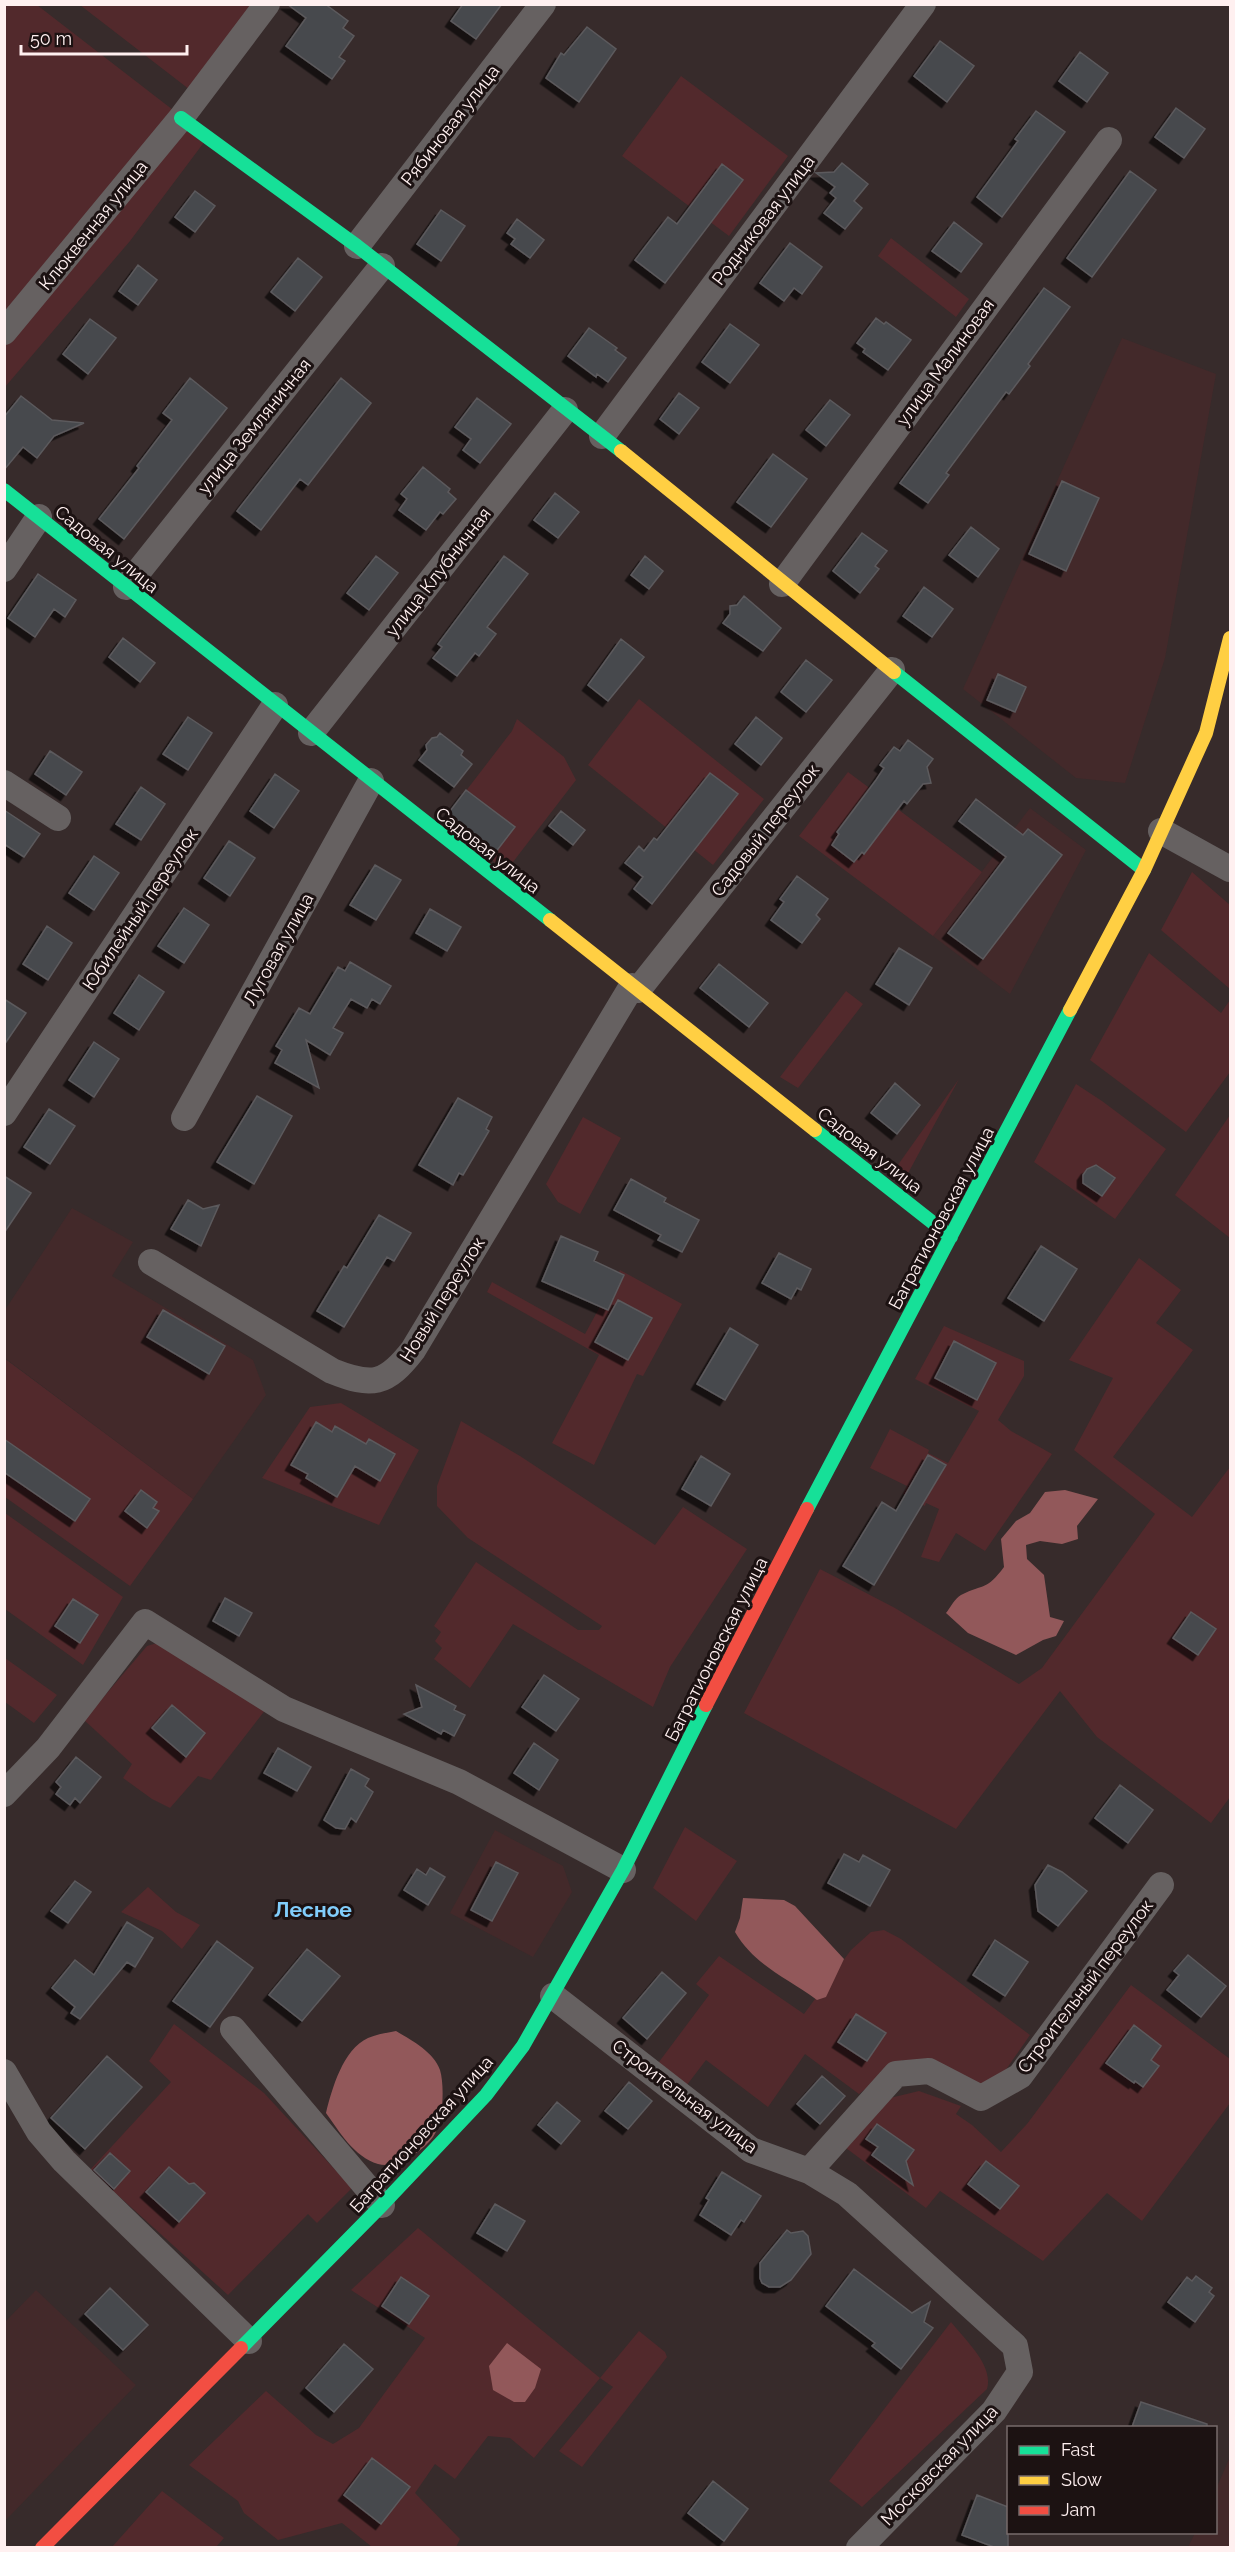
<svg xmlns="http://www.w3.org/2000/svg" width="1235" height="2552" font-family="Raleway,sans-serif">
<style>
.built{fill:#43292a}
.green{fill:#52292c}
.water{fill:#92585a}
.building{fill:#47494d;stroke:#5c5a5d;stroke-width:1.5;filter:url(#shadow)}
.lines{fill:none;stroke-linecap:round;stroke-linejoin:round}
.street{stroke:#666161;stroke-width:26}
.fast{stroke:#16e098;stroke-width:14}
.slow{stroke:#ffcf43;stroke-width:14}
.jam{stroke:#f24e42;stroke-width:14}
.labels{text-anchor:middle;dominant-baseline:central;stroke-width:6;stroke-linejoin:round;paint-order:stroke}
.street-label{font-size:18px;fill:#fff0f0;stroke:#1c1212}
.quarter-label{font-size:21px;font-weight:bold;fill:#81cdfb;stroke:#1c1212}
</style>
<defs>
<filter id="shadow"><feDropShadow dx="-5.5" dy="5.5" stdDeviation="0" flood-color="#0009"/></filter>
</defs>
<rect width="100%" height="100%" fill="#372b2b"/>
<!-- built -->
<path class="built" d="M1122 338 1216 374 1165 658 1125 783 1076 778 963 689Z
M1030 808 1086 850 1010 994 933 936Z
M72 1208 133 1242 112 1276 253 1360 266 1395 193 1499 5 1358V1310Z
M495 1830 563 1866 572 1892 533 1957 450 1913Z
M36 2290 136 2385 5 2521V2322Z
M1230 2457V2547H1188L1195 2533 1216 2532V2489Z"/>
<!-- green -->
<path class="green" d="M5 5H37L208 137 130 241 5 387Z
M80 5H281L207 103Z
M681 76 788 156 729 236 622 156Z
M891 238 969 299 956 317 878 256Z
M639 699 764 799 713 865 588 765Z
M517 719 564 757 576 780 506 871 442 822 512 731Z
M848 772 982 872 933 936 799 836Z
M1192 872 1230 905V989L1161 930Z
M1149 953 1221 1013 1230 1000V1072L1186 1132 1090 1060Z
M846 991 863 1004 798 1088 780 1077Z
M959 1079 906 1177 895 1169Z
M1076 1084 1102 1101 1166 1149 1115 1219 1034 1162Z
M1230 1115V1238L1175 1195Z
M583 1117 621 1138 580 1214 558 1202 546 1184Z
M1139 1258 1181 1290 1156 1323 1193 1350 1113 1457 1192 1517 1230 1467V1797L1211 1823 1097 1737 1060 1691 956 1829 744 1713 820 1569 895 1608 1019 1684 1042 1668 1155 1514 1074 1450 1113 1378 1069 1360Z
M620 1270 682 1304 643 1376 637 1374 594 1465 552 1443 599 1355 487 1292 492 1282 585 1334Z
M944 1326 1024 1361V1376L998 1420 1011 1431 1052 1454 985 1551 956 1533 939 1562 921 1557 939 1509 926 1503 925 1506 903 1494 907 1486 870 1468 890 1429 929 1450 928 1453 948 1463 979 1411 915 1379Z
M4 1358 193 1499 130 1586 5 1497Z
M341 1403 419 1450 379 1525 262 1478 310 1407Z
M461 1421 520 1456 655 1545 683 1507 747 1549 670 1667 653 1707 513 1624 470 1688 434 1659 442 1648 435 1641 441 1632 434 1626 476 1562 578 1630H599L602 1626 468 1538 437 1506V1486Z
M5 1513 123 1597 83 1665 5 1609Z
M164 1641 266 1709 211 1780 198 1776 170 1808 152 1799 123 1778 132 1764 84 1720 147 1646Z
M5 1658 57 1695 34 1723 5 1702Z
M685 1827 737 1861 696 1921 653 1888Z
M148 1887 176 1912 200 1925 182 1949 162 1931 121 1912Z
M884 1930 901 1939 1030 2035 994 2087 979 2085 903 2060 859 2094 805 2054 768 2107 706 2060 680 2094 653 2070 709 1995 696 1984 719 1956 804 2014 851 1950 871 1932Z
M1131 1985 1230 2059V2103L1142 2221 1107 2193 1043 2261 940 2191 926 2208 842 2145 890 2098 919 2091 961 2106 956 2114 972 2125 1001 2152 1027 2124Z
M174 2024 264 2093 352 2188 317 2223 308 2214 228 2295 90 2170 171 2082 149 2061Z
M418 2228 600 2378 639 2331 665 2352 667 2357 582 2467 559 2451 613 2387 600 2378 534 2458 510 2438 488 2436 455 2479 435 2464 415 2493 460 2539 456 2547H372L342 2523 278 2540 244 2513 238 2501 189 2465 266 2391 316 2435 333 2444 359 2428 425 2338 351 2290Z
M951 2322C965 2340 994 2365 987 2389L862 2507 829 2481Z
M162 2491 224 2538 216 2547H112Z"/>
<!-- water -->
<path class="water" d="M1065 1490 1098 1499 1077 1526 1078 1539 1062 1544 1040 1541 1026 1545 1027 1559 1044 1575 1050 1617 1064 1621 1056 1636 1043 1640 1016 1655 968 1633 946 1613C950 1608 955 1598 961 1595 985 1583 986 1591 1004 1567L1001 1539 1016 1521 1030 1513 1045 1492Z
M743 1898 784 1900 795 1906 844 1959 826 1997 817 2000C786 1977 755 1966 735 1932L740 1918Z
M396 2031C411 2040 434 2052 440 2070 445 2087 443 2123 433 2137 422 2152 397 2169 378 2164 354 2157 339 2131 326 2113 332 2089 343 2049 368 2038 377 2034 387 2033 396 2031Z
M507 2343 541 2369 535 2388 525 2402H514L493 2390 489 2366Z"/>
<!-- building -->
<path class="building" d="M287 4H325L348 21 343 28 354 36 339 57 345 61 332 79 286 46 306 18Z
M463 4H502L476 39 451 21Z
M587 27 616 49 579 102 546 78 561 53 564 55Z
M940 41 974 66 947 102 914 76Z
M1080 52 1108 73 1087 102 1059 81Z
M1176 108 1205 129 1184 158 1155 137Z
M1036 111 1065 132 1002 217 977 197 1018 141 1015 139Z
M842 163 868 184 854 201 862 208 845 229 824 213 836 198 830 193 835 187 816 173 834 172Z
M722 164 743 180 665 283 635 260 668 217 677 224Z
M1130 171 1156 190 1092 277 1067 258Z
M195 191 215 206 195 232 175 217Z
M441 210 465 226 441 261 417 244Z
M517 219 544 240 530 258 511 244 515 239 507 233Z
M954 222 982 244 961 272 932 251Z
M790 243 822 267 802 294 794 288 784 301 760 283Z
M298 258 322 277 295 311 271 292Z
M138 265 157 280 138 305 119 291Z
M1044 288 1070 307 1028 364 1030 366 1009 394 1006 392 946 473 949 475 928 503 900 483Z
M876 318 884 324 886 322 911 340 888 370 863 352 865 349 857 343Z
M90 319 116 338 88 374 63 354Z
M730 324 759 345 730 383 702 362Z
M589 328 617 348 615 350 626 358 608 382 597 374 596 377 568 356Z
M190 378 227 408 124 539 99 519 139 468 137 466 172 420 163 413Z
M341 378 371 403 308 485 300 479 261 530 237 511Z
M679 393 699 408 679 434 660 419Z
M21 396 52 420 84 423 54 436 37 458 23 447 4 470V417Z
M477 398 511 424 480 463 463 450 471 439 455 427Z
M830 400 850 415 826 446 806 430Z
M773 454 807 479 771 527 737 502Z
M423 467 450 489 448 492 456 499 443 514 440 512 426 530 399 510 407 499 401 494Z
M1062 481 1099 498 1066 571 1029 554Z
M555 493 579 512 558 538 534 520Z
M971 527 999 549 978 577 949 555Z
M862 533 887 551 875 566 879 569 860 593 833 571Z
M376 556 398 573 369 610 347 593Z
M504 556 528 574 487 627 496 634 479 656 475 653 457 676 433 658 442 647 438 644Z
M645 556 663 571 649 589 631 575Z
M38 574 76 600 65 617 54 609 35 637 8 618Z
M924 587 953 609 932 637 903 616Z
M744 596 781 628 763 651 723 623 730 614V606L737 605Z
M123 638 155 663 140 682 109 657Z
M621 639 644 657 608 701 588 685Z
M806 660 832 680 806 712 781 692Z
M998 674 1026 687 1015 712 987 700Z
M188 717 212 733 188 770 163 754Z
M756 717 782 738 761 765 735 744Z
M440 733 463 751 461 755 472 764 454 787 419 760 427 750 426 745 432 738 437 737Z
M908 740 933 759 927 767 931 783 923 784 907 804 904 801 864 854 862 852 854 862 832 845 839 834 837 832 876 780 884 768 880 765 894 747 900 751Z
M50 751 82 772 66 795 35 774Z
M710 773 738 794 652 904 634 889 643 877 625 863 639 846 644 851 654 838 657 840Z
M275 774 299 791 274 828 250 811Z
M141 787 165 804 141 840 116 824Z
M466 790 515 827 495 853 447 815Z
M976 799 1023 835 1028 829 1062 855 983 959 948 933 1006 857 959 821Z
M4 810 40 834 24 857 4 844Z
M561 811 585 830 573 845 549 826Z
M229 841 255 858 230 896 204 878Z
M94 856 119 873 94 910 69 893Z
M375 865 401 880 376 920 350 905Z
M797 876 828 899 816 915 820 919 802 943 771 920 784 902 780 899Z
M184 908 209 925 184 963 158 946Z
M430 909 461 927 447 951 416 933Z
M47 926 72 943 48 980 23 964Z
M899 948 932 968 909 1005 876 984Z
M350 962 391 986 380 1004 372 999 367 1008 351 999 333 1028 343 1033 330 1055 306 1040 319 1088 275 1063 282 1050 276 1046 299 1008 310 1014 338 967 345 971Z
M719 964 768 1003 749 1027 700 988Z
M139 975 164 992 139 1030 114 1013Z
M4 999 26 1013 4 1045Z
M94 1042 119 1059 94 1097 69 1080Z
M895 1083 920 1105 897 1134 871 1113Z
M257 1096 292 1116 254 1184 217 1162Z
M458 1098 492 1117 486 1129 489 1131 463 1175 459 1173 453 1185 419 1165Z
M49 1109 75 1126 50 1164 24 1147Z
M1096 1165 1115 1178 1102 1196 1083 1183V1175L1087 1169Z
M4 1176 31 1193 4 1233Z
M631 1179 666 1198 664 1202 699 1220 682 1252 658 1240 661 1235 614 1210Z
M188 1200 203 1209 219 1205 201 1246 171 1229Z
M379 1215 411 1233 394 1261 387 1257 344 1327 317 1311 344 1266 347 1268Z
M561 1236 598 1252 594 1261 624 1275 608 1310 542 1281Z
M1041 1246 1077 1269 1044 1321 1008 1298Z
M779 1253 811 1269 801 1290 797 1288 791 1299 762 1283Z
M618 1300 652 1318 628 1360 595 1342Z
M163 1310 225 1346 209 1374 147 1337Z
M730 1328 758 1345 725 1400 697 1384Z
M954 1341 996 1363 977 1400 935 1378Z
M316 1422 332 1432 335 1426 366 1444 369 1439 395 1454 380 1481 355 1466 337 1497 306 1478 308 1474 291 1465Z
M4 1439 90 1499 75 1521 4 1472Z
M928 1455 946 1465 874 1585 843 1566 882 1502 896 1511Z
M701 1456 730 1474 711 1506 682 1489Z
M141 1490 157 1502 153 1508 159 1511 147 1528 125 1511Z
M225 1598 252 1613 239 1636 213 1621Z
M73 1599 98 1615 80 1643 55 1626Z
M1191 1612 1216 1629 1198 1655 1173 1638Z
M544 1675 579 1699 556 1731 522 1707Z
M416 1685 456 1706 454 1710 465 1715 454 1736 443 1730 441 1734 404 1714 422 1707Z
M172 1705 205 1733 186 1757 152 1728Z
M534 1743 558 1760 539 1790 514 1773Z
M278 1748 311 1767 297 1791 264 1773Z
M76 1757 101 1777 80 1803 75 1798 70 1805 56 1794 61 1787 56 1782Z
M351 1769 369 1779 365 1786 373 1792 356 1822 351 1818 345 1829 336 1828 324 1820Z
M1120 1785 1153 1810 1128 1843 1095 1818Z
M844 1854 859 1862 863 1855 890 1870 870 1906 828 1883Z
M496 1862 518 1873 492 1921 471 1910Z
M1048 1865 1062 1872 1087 1891 1058 1926 1038 1911 1035 1885Z
M430 1868 445 1877 428 1905 404 1890 417 1869 426 1875Z
M75 1881 91 1892 68 1923 51 1911Z
M127 1922 153 1938 135 1967 127 1962 80 2019 71 2013 75 2007 52 1988 75 1960 94 1975Z
M995 1940 1028 1962 1005 1996 973 1975Z
M217 1941 253 1968 210 2027 173 2001Z
M307 1949 340 1976 302 2021 269 1995Z
M1188 1955 1226 1986 1201 2017 1167 1990 1179 1975 1174 1971Z
M662 1972 686 1993 647 2039 623 2018Z
M856 2014 886 2033 867 2061 838 2042Z
M1134 2025 1161 2046 1151 2060 1159 2066 1143 2087 1135 2081 1134 2083 1106 2063Z
M107 2056 142 2087 85 2149 51 2118Z
M822 2076 845 2096 820 2124 797 2104Z
M629 2082 652 2101 628 2129 605 2111Z
M557 2102 580 2121 561 2144 538 2125Z
M877 2124 914 2150 906 2161 913 2185 872 2155 878 2147 866 2139Z
M110 2153 130 2171 114 2189 94 2170Z
M986 2161 1019 2186 1000 2209 968 2184Z
M169 2167 189 2184 194 2183 205 2193 179 2222 146 2192Z
M722 2172 761 2196 744 2222 741 2220 731 2235 700 2215 709 2200 706 2198Z
M495 2204 525 2221 507 2251 477 2233Z
M787 2230 791 2233 803 2231 808 2236 811 2254 791 2280 780 2287H769L762 2283 760 2278V2263Z
M854 2269 912 2313 930 2302 924 2322 933 2328 901 2369 872 2346 875 2343 826 2306Z
M1196 2276 1212 2288 1209 2292 1214 2296 1195 2322 1168 2302 1187 2277 1192 2281Z
M401 2277 429 2296 409 2324 382 2306Z
M110 2288 148 2325 123 2350 85 2314Z
M344 2344 373 2369 334 2412 306 2388Z
M1141 2402 1207 2424V2427H1132Z
M372 2458 410 2487 381 2524 344 2495Z
M713 2481 748 2509 724 2541 688 2513Z
M977 2495 1008 2507V2547H994L962 2535Z"/>
<g class="lines">
<!-- street -->
<path class="street" d="M357 246 543 4
M4 332 181 118 267 4
M602 436 923 4
M4 569 39 517
M782 584 1109 140
M126 587 382 266
M311 733 565 410
M4 783 58 818
M1161 831 1230 869
M638 990 892 670
M4 1113 275 705
M184 1118 371 781
M151 1262 332 1371C372 1387 386 1385 413 1350L632 986
M4 1794 48 1748 145 1622 284 1709 459 1782 623 1870
M553 1996 751 2150 809 2171 847 2194 1015 2346 1020 2372 994 2411 859 2548
M233 2029 382 2205
M4 2072 39 2132 64 2161 249 2341
M809 2171 896 2074 929 2071 981 2098 1020 2076 1161 1885"/>
<!-- fast -->
<path class="fast" d="M181 118 357 246 621 451
M4 490 550 920
M894 672 1144 870
M815 1130 951 1237
M807 1509 1070 1010
M241 2348 382 2205 486 2095 523 2046 623 1870 706 1705"/>
<!-- slow -->
<path class="slow" d="M621 451 894 672
M550 920 815 1130
M1070 1010 1144 870 1206 733 1230 638"/>
<!-- jam -->
<path class="jam" d="M706 1705 807 1509
M42 2548 241 2348"/>
</g>
<g class="labels">
<!-- street labels -->
<g class="street-label">
<text transform="translate(450 125) rotate(-52)">Рябиновая улица</text>
<text transform="translate(763 220) rotate(-53)">Родниковая улица</text>
<text transform="translate(93 225) rotate(-51)">Клюквенная улица</text>
<text transform="translate(945 362) rotate(-54)">улица Малиновая</text>
<text transform="translate(254 426) rotate(-51)">улица Земляничная</text>
<text transform="translate(107 549) rotate(39)">Садовая улица</text>
<text transform="translate(438 572) rotate(-52)">улица Клубничная</text>
<text transform="translate(765 830) rotate(-52)">Садовый переулок</text>
<text transform="translate(488 850) rotate(38)">Садовая улица</text>
<text transform="translate(140 909) rotate(-56)">Юбилейный переулок</text>
<text transform="translate(278 949) rotate(-61)">Луговая улица</text>
<text transform="translate(870 1150) rotate(38)">Садовая улица</text>
<text transform="translate(941 1218) rotate(-62)">Багратионовская улица</text>
<text transform="translate(442 1299) rotate(-58)">Новый переулок</text>
<text transform="translate(716 1649) rotate(-63)">Багратионовская улица</text>
<text transform="translate(1085 1986) rotate(-53)">Строительный переулок</text>
<text transform="translate(685 2096) rotate(37)">Строительная улица</text>
<text transform="translate(421 2134) rotate(-48)">Багратионовская улица</text>
<text transform="translate(939 2465) rotate(-46)">Московская улица</text>
</g>
<!-- quarter labels -->
<g class="quarter-label">
<text x="313" y="1909">Лесное</text>
</g>
</g>
<!-- border -->
<rect width="1235" height="2552" fill="none" stroke="#fff0f0" stroke-width="12"/>
<!-- legend -->
<rect x="1007" y="2426" width="210" height="108" fill="#1c1212" stroke="#776b6b" stroke-width="1.5"/>
<rect x="1019" y="2446" width="30" height="9" fill="#16e098" stroke="#776b6b" stroke-width="1.5"/>
<text x="1061" y="2456" font-size="18" fill="#fff0f0">Fast</text>
<rect x="1019" y="2476" width="30" height="9" fill="#ffcf43" stroke="#776b6b" stroke-width="1.5"/>
<text x="1061" y="2486" font-size="18" fill="#fff0f0">Slow</text>
<rect x="1019" y="2506" width="30" height="9" fill="#f24e42" stroke="#776b6b" stroke-width="1.5"/>
<text x="1061" y="2516" font-size="18" fill="#fff0f0">Jam</text>
<!-- scale -->
<path d="M21 45v9h166v-9" fill="none" stroke="#fff0f0" stroke-width="3"/>
<text x="30" y="45" font-size="18" fill="#fff0f0" stroke="#1c1212" stroke-width="4.5" paint-order="stroke">50 m</text>
</svg>
